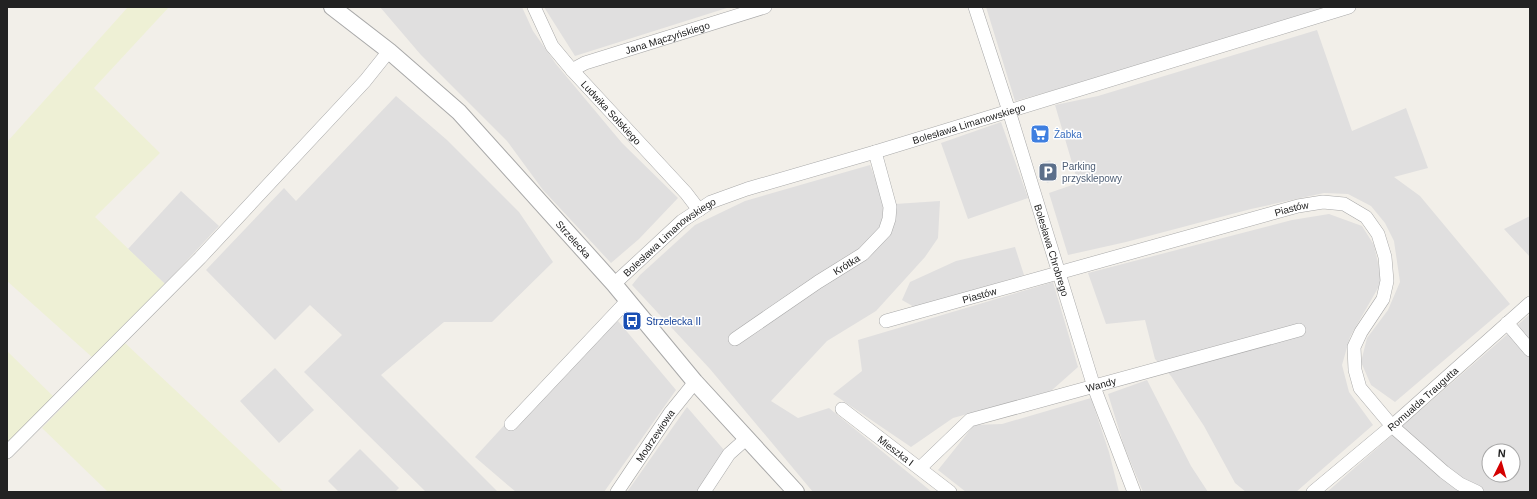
<svg xmlns="http://www.w3.org/2000/svg" width="1537" height="499" font-family="Helvetica,sans-serif">
<style>
.residential{fill:#e0dfdf;fill-rule:evenodd}
.farmland{fill:#eef0d5}
.parking{fill:#e2e2e2}
.lines{fill:none;stroke-linecap:round;stroke-linejoin:round}
.minor-casing{stroke:#a9a9a9;stroke-width:14}
.tertiary-casing{stroke:#a9a9a9;stroke-width:18}
.minor{stroke:#fff;stroke-width:13}
.tertiary{stroke:#fff;stroke-width:16}
.labels{text-anchor:middle;dominant-baseline:central;stroke-width:3;stroke-linejoin:round;paint-order:stroke}
.street-label{font-size:10px;fill:#222;stroke:#fff}
.shop-label{font-size:10px;fill:#366cbe;stroke:#fff;text-anchor:start}
.service-label{font-size:10px;fill:#4e5e75;stroke:#fff;text-anchor:start}
.transit-label{font-size:10px;fill:#164399;stroke:#fff;text-anchor:start}
</style>
<rect width="100%" height="100%" fill="#f2efe9"/>
<!-- residential -->
<path class="residential" d="M380 7H522L533 31 556 64 622 143 678 198 639 239 611 263 543 190 507 141 421 55Z
M544 7H730L575 56Z
M986 7H1327L1062 88 1015 101Z
M1317 30 1352 131 1406 108 1428 168 1394 177 1420 196 1510 304 1395 402 1371 385 1361 362 1367 338 1388 310 1400 282 1394 241 1385 223 1371 206 1348 194 1324 193 1251 209 1126 242 1068 255 1049 193 1078 183 1055 105 1098 96Z
M396 96 447 140 519 212 553 262 492 322H444L381 375 498 492H426L304 372 342 335 310 305 275 340 206 270 284 188 296 201Z
M1001 122 1028 198 968 219 941 143Z
M870 165 878 186 895 204 940 201 938 238 925 257 876 311 827 341 771 401 798 418 829 408 932 492H813L710 369 632 285 640 275 695 225 745 201Z
M181 191 219 226 165 284 128 249Z
M1329 214 1362 226 1374 245 1382 281 1350 337 1342 365 1349 392 1373 425 1296 492H1246L1235 483 1204 426 1171 376 1155 359 1145 320 1106 324 1088 273 1292 220Z
M1530 216V257L1504 229Z
M1015 247 1024 275 916 308 902 300 910 282 956 261Z
M1053 282 1078 367 1051 391 953 418 911 447 833 394 862 371 858 340Z
M1530 314V492H1327L1502 339ZM1489 451H1513V475H1489Z
M618 321 676 390 604 492H516L475 457 543 383Z
M275 368 314 410 279 443 240 401Z
M1147 380 1191 466 1208 492H1143L1124 446 1108 394Z
M1091 398 1109 452 1119 492H966L938 470 974 425 1002 424Z
M687 407 724 450 698 492H627Z
M360 449 399 488 395 492H339L328 481Z"/>
<!-- farmland -->
<path class="farmland" d="M128 7H169L94 88 160 153 95 217 165 284 93 358 7 281V142Z
M125 343 284 492H108L42 428Z
M7 351 55 398 7 447Z"/>
<!-- parking -->
<path class="parking" d="M1050 160 1056 180 1047 183 1040 163Z"/>
<g class="lines">
<!-- minor casing -->
<g class="minor-casing">
<g id="minor">
<path id="s1" d="M534 7 552 46 572 70 686 193 699 210"/>
<path id="s2" d="M975 7 1009 111 1094 387 1134 492"/>
<path id="s3" d="M572 70 585 63 765 7"/>
<path id="s4" d="M614 284 682 221 711 202 747 189 875 152 1349 7"/>
<path id="s5" d="M886 321 1298 206 1323 202 1344 204 1366 217 1378 234 1385 257 1387 281 1383 299 1361 332 1354 347 1355 370 1360 388 1392 426 1444 472 1460 484 1477 492"/>
<path d="M1507 323 1530 350"/>
<path id="s6" d="M735 339 818 282 863 254 885 231 889 219 890 207 875 152"/>
<path id="s7" d="M842 409 950 492"/>
<path d="M511 424 627 301"/>
<path d="M7 452 200 258 365 81 389 51"/>
<path id="s8" d="M920 468 970 420 1299 330"/>
<path id="s9" d="M617 492 670 413 695 382"/>
<path d="M704 492 729 454 747 438"/>
<path id="s10" d="M1313 492 1392 426 1530 303"/>
</g>
</g>
<!-- tertiary casing -->
<g class="tertiary-casing">
<g id="tertiary">
<path id="s11" d="M332 7 389 51 459 112 614 284 695 382 796 492"/>
</g>
</g>
<!-- minor -->
<use href="#minor" class="minor"/>
<!-- tertiary -->
<use href="#tertiary" class="tertiary"/>
</g>
<!-- icons -->
<defs>
<g id="supermarket-square" transform="scale(1)"><rect x="-9" y="-9" width="18" height="18" rx="4" fill="#3f7fe0" stroke="#fff"/><path d="M-6-5.5h2.5l.6 2H6L4.5 2H-2.5L-4.4-4H-6ZM-1.5 3.2a1.3 1.3 0 1 0 .1 0ZM3 3.2a1.3 1.3 0 1 0 .1 0Z" fill="#fff"/></g>
<g id="parking-square" transform="scale(1)"><rect x="-9" y="-9" width="18" height="18" rx="4" fill="#5c6f8a" stroke="#fff"/><path d="M-3.5-5.5H1a3.5 3.5 0 0 1 0 7H-1V5.5H-3.5ZM-1-3.4V-.6H.8a1.4 1.4 0 0 0 0-2.8Z" fill="#fff"/></g>
<g id="bus-square" transform="scale(1)"><rect x="-9" y="-9" width="18" height="18" rx="4" fill="#1a4fb4" stroke="#fff"/><path d="M-5-6H5V4H4V6H2V4H-2V6H-4V4H-5ZM-3.5-4V0h7V-4ZM-3.5 1.2v1.5H-2V1.2ZM2 1.2v1.5H3.5V1.2Z" fill="#fff"/></g>
</defs>
<g fill-rule="evenodd">
<use href="#supermarket-square" x="1040" y="134"/>
<use href="#parking-square" x="1048" y="172"/>
<use href="#bus-square" x="632" y="321"/>
</g>
<g class="labels">
<!-- street labels -->
<g class="street-label">
<text stroke="none"><textPath href="#s3" startOffset="101">Jana Mączyńskiego</textPath></text>
<text stroke="none"><textPath href="#s1" startOffset="132">Ludwika Solskiego</textPath></text>
<text stroke="none"><textPath href="#s4" startOffset="397">Bolesława Limanowskiego</textPath></text>
<text stroke="none"><textPath href="#s5" startOffset="421">Piastów</textPath></text>
<text stroke="none"><textPath href="#s4" startOffset="73">Bolesława Limanowskiego</textPath></text>
<text stroke="none"><textPath href="#s11" startOffset="336">Strzelecka</textPath></text>
<text stroke="none"><textPath href="#s2" startOffset="255">Bolesława Chrobrego</textPath></text>
<text stroke="none"><textPath href="#s6" startOffset="134">Krótka</textPath></text>
<text stroke="none"><textPath href="#s5" startOffset="97">Piastów</textPath></text>
<text stroke="none"><textPath href="#s8" startOffset="205">Wandy</textPath></text>
<text stroke="none"><textPath href="#s10" startOffset="144">Romualda Traugutta</textPath></text>
<text stroke="none"><textPath href="#s9" startOffset="68">Modrzewiowa</textPath></text>
<text stroke="none"><textPath href="#s7" startOffset="68">Mieszka I</textPath></text>
</g>
<!-- shop labels -->
<g class="shop-label">
<text x="1054" y="134">Żabka</text>
</g>
<!-- service labels -->
<g class="service-label">
<text x="1062" y="166">Parking<tspan x="1062" dy="12">przysklepowy</tspan></text>
</g>
<!-- transit labels -->
<g class="transit-label">
<text x="646" y="321">Strzelecka II</text>
</g>
</g>
<!-- border -->
<rect width="1537" height="499" fill="none" stroke="#222222" stroke-width="16"/>
<!-- north arrow -->
<g transform="translate(1501 463) rotate(5)"><circle r="19" fill="#ffffff" stroke="#a7a7a7"/>
<path d="M0-3L7 15L0 10L-7 15Z" fill="#d40000"/>
<text y="-6" font-size="11" font-weight="bold" text-anchor="middle" fill="#222222">N</text>
</g>
</svg>
